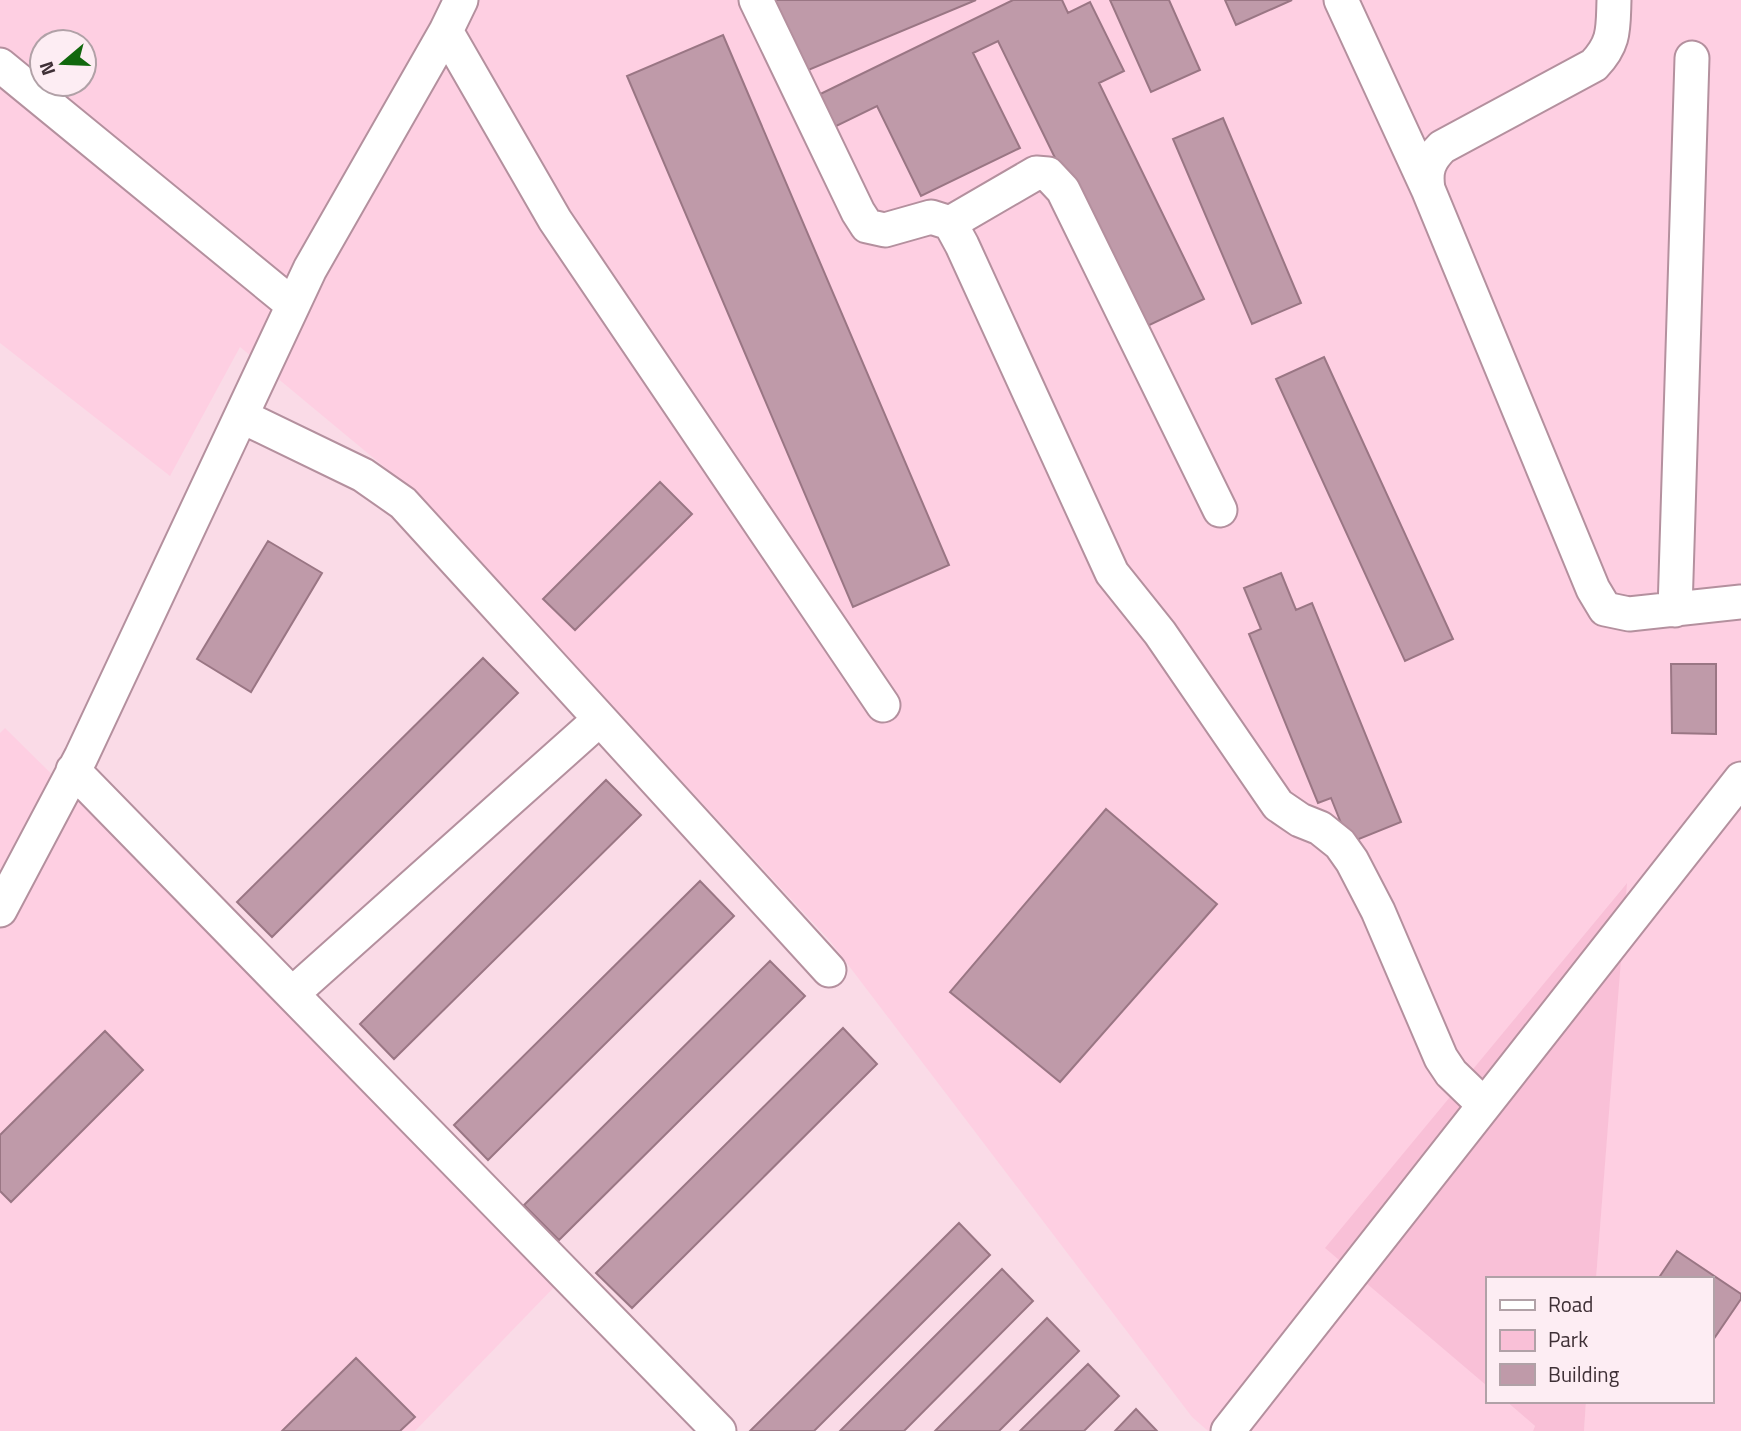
<svg xmlns="http://www.w3.org/2000/svg" width="1741" height="1431" font-family="'Titillium Web',sans-serif">
<style>
.built{fill:#fecfe2;fill-rule:evenodd}
.green{fill:#f9c0d7}
.building{fill:#bf9aa9;stroke:#9a7684;stroke-width:2}
.lines{fill:none;stroke-linecap:round;stroke-linejoin:round}
.minor-casing{stroke:#b4909e;stroke-width:37}
.minor{stroke:#fff;stroke-width:33}
</style>
<rect width="100%" height="100%" fill="#fadbe7"/>
<!-- built -->
<path class="built" d="M0 0H1741V1431H1584L1586 1401H1711V1279H1596L1626 884 1326 1248 1487 1386V1401H1506L1535 1426 1533 1431H1208L1192 1417 830 941 412 490 240 347 170 476 0 343ZM42 42H84V84H42Z
M5 728 562 1279 415 1431H0V733Z"/>
<!-- green -->
<path class="green" d="M1627 883 1596 1279H1487V1386L1325 1248Z
M1506 1401H1586L1584 1431H1533L1535 1426Z"/>
<!-- building -->
<path class="building" d="M762 0H976L794 76Z
M1013 0H1062L1068 13 1090 2 1124 71 1099 83 1204 299 1139 330 998 41 973 53 1020 148 921 196 877 106 824 132 808 100Z
M1110 0H1169L1200 70 1151 92Z
M1225 0H1292L1236 25Z
M723 35 949 565 853 607 627 76Z
M1223 118 1301 303 1252 324 1173 139Z
M1324 357 1453 639 1405 661 1276 379Z
M660 482 692 514 575 630 543 599Z
M268 541 322 573 251 692 197 659Z
M1281 573 1296 610 1312 603 1401 822 1349 843 1331 798 1318 803 1249 634 1261 629 1244 588Z
M483 658 518 693 272 937 237 902Z
M1671 664H1716V734L1672 733Z
M606 780 641 815 394 1059 360 1024Z
M1106 809 1217 904 1060 1082 950 992Z
M700 881 734 916 488 1160 454 1125Z
M770 961 805 996 559 1240 524 1205Z
M843 1028 877 1064 632 1308 596 1273Z
M105 1031 143 1070 11 1202 0 1191V1135Z
M959 1223 990 1255 814 1431H750Z
M1677 1251 1741 1294V1299L1711 1343V1279H1658Z
M1002 1269 1033 1301 904 1431H840Z
M1047 1318 1079 1351 999 1431H935Z
M356 1358 415 1417 400 1431H282Z
M1088 1364 1119 1396 1084 1431H1020Z
M1136 1409 1157 1431H1115Z"/>
<g class="lines">
<!-- minor casing -->
<g class="minor-casing">
<path id="minor" d="M756 0 858 212 867 226 885 230 931 217 950 223 962 245 1112 573 1160 633 1278 805 1300 820 1320 828 1340 844 1352 861 1378 911 1441 1058 1451 1073 1484 1105
M1341 0 1428 189
M1614 0C1613 29 1615 43 1594 65L1442 147C1429 160 1425 170 1428 189L1593 589 1605 609 1629 614 1741 602
M446 31 555 220 883 705
M0 65 293 305
M950 223 1036 173 1048 174 1063 190 1220 510
M241 416 363 475 403 503 829 970
M1675 610 1692 58
M73 770 719 1431
M0 910 81 757 310 269 446 31 461 0
M292 994 600 719
M1228 1431 1741 779"/>
</g>
<!-- minor -->
<use href="#minor" class="minor"/>
</g>
<!-- legend -->
<rect x="1486" y="1277" width="228" height="126" fill="#fdedf3" stroke="#b1a1a7" stroke-width="2"/>
<rect x="1500" y="1300" width="35" height="10" fill="#ffffff" stroke="#b1a1a7" stroke-width="2"/>
<text x="1548" y="1312" font-size="21" fill="#3f3036">Road</text>
<rect x="1500" y="1330" width="35" height="21" fill="#f9c0d7" stroke="#b1a1a7" stroke-width="2"/>
<text x="1548" y="1347" font-size="21" fill="#3f3036">Park</text>
<rect x="1500" y="1364" width="35" height="21" fill="#bf9aa9" stroke="#b1a1a7" stroke-width="2"/>
<text x="1548" y="1382" font-size="21" fill="#3f3036">Building</text>
<!-- north arrow -->
<g transform="translate(63 63) rotate(251)"><circle r="33" fill="#fdedf3" stroke="#b1a1a7" stroke-width="2"/>
<path d="M0-5L12 26L0 18L-12 26Z" fill="#11680d"/>
<text y="-10" font-size="19" font-weight="bold" text-anchor="middle" fill="#3f3036">N</text>
</g>
</svg>
